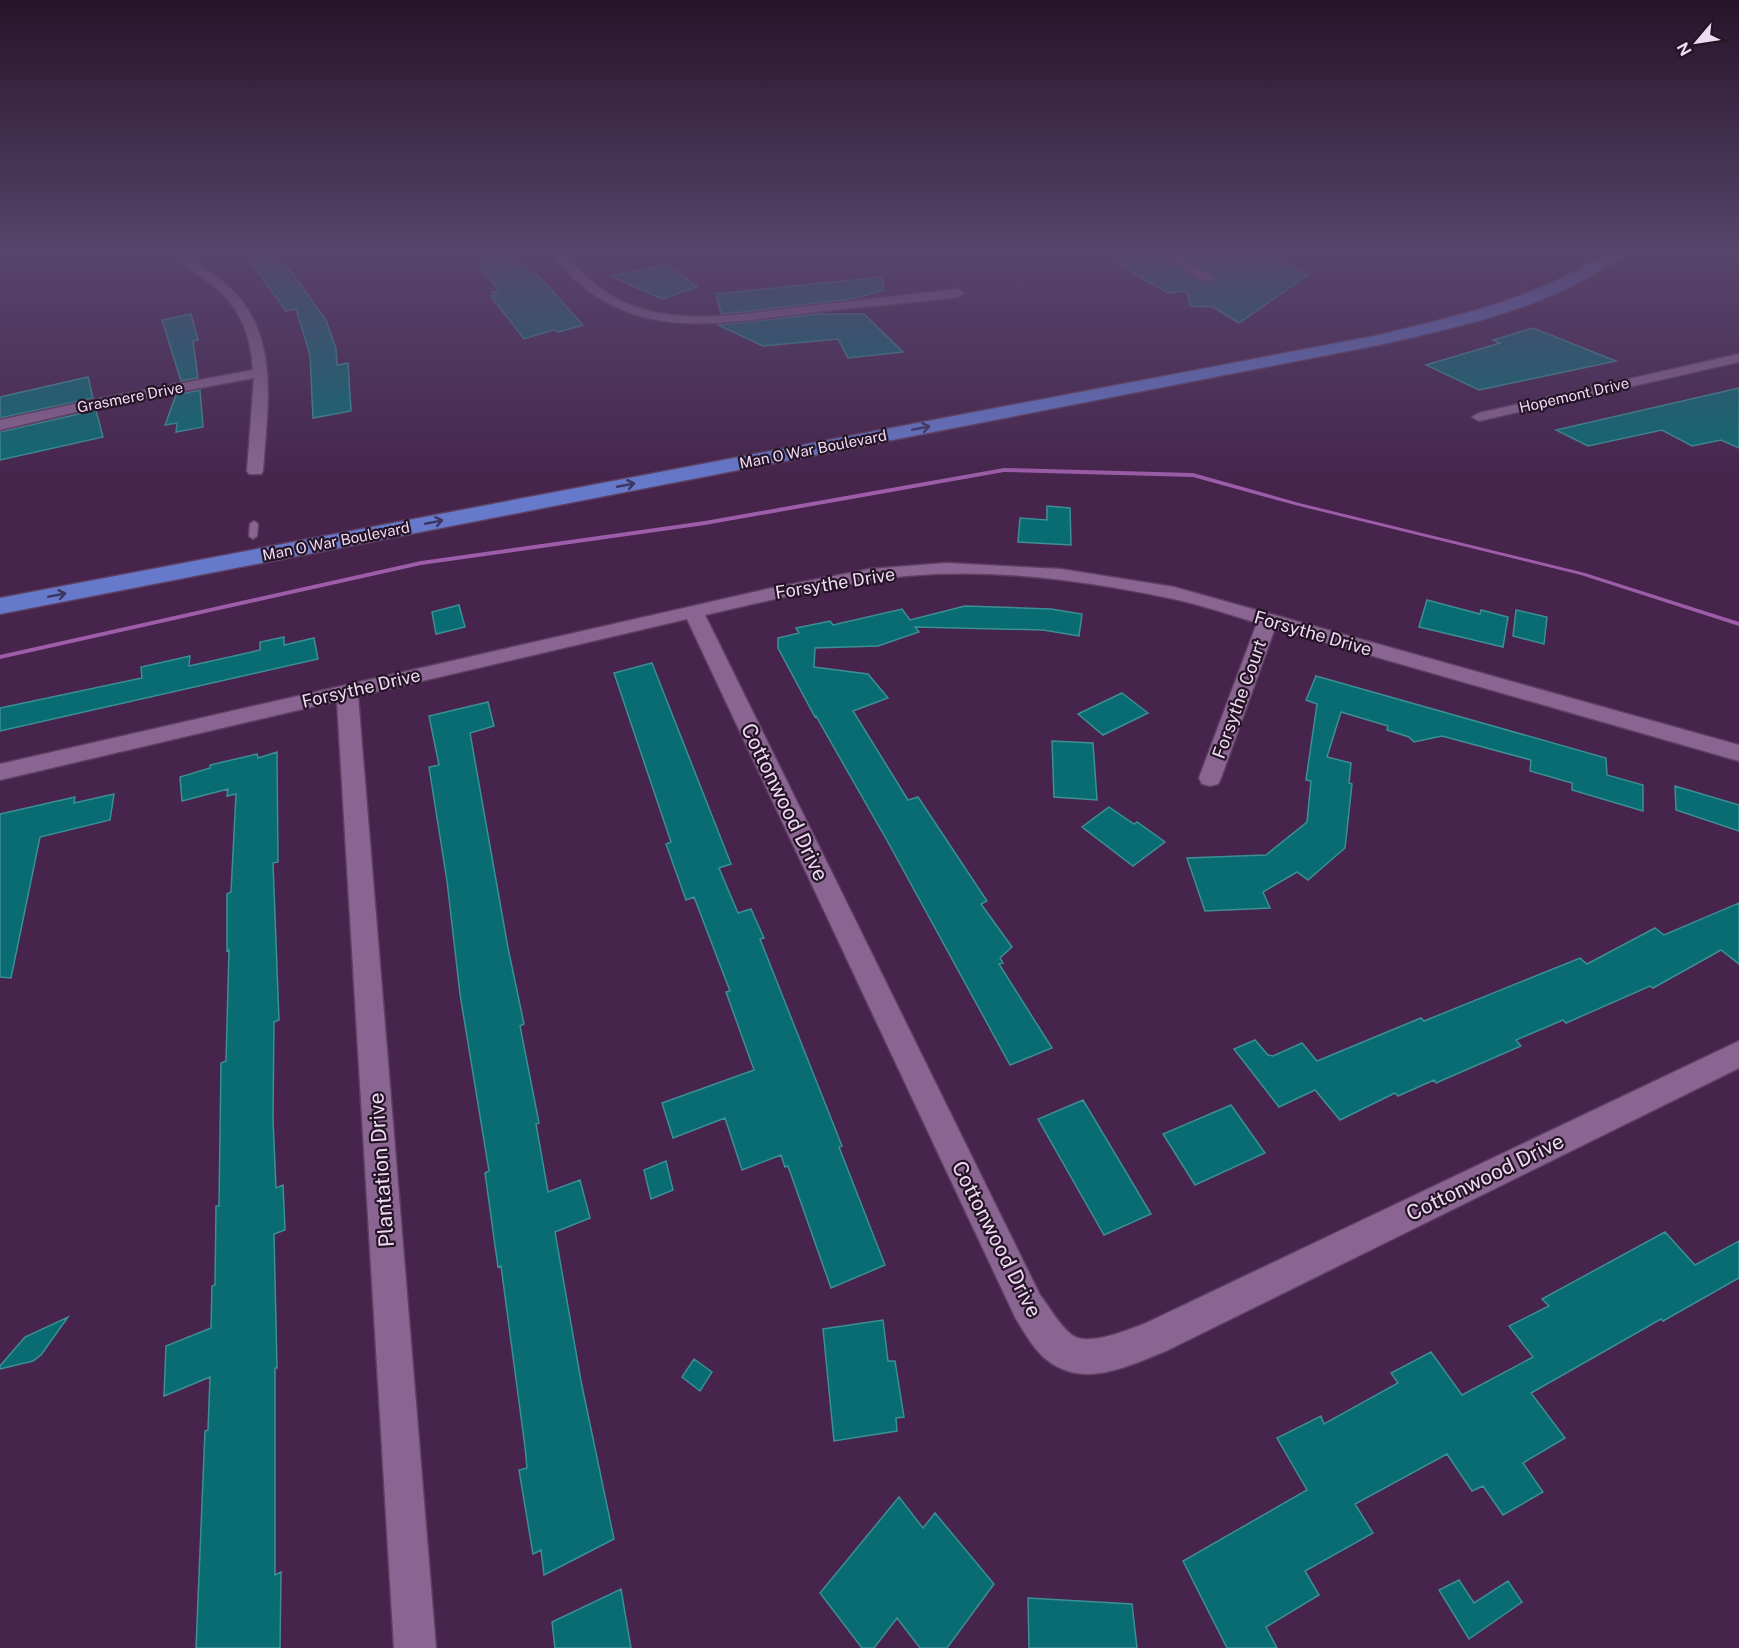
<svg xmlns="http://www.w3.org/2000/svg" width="1739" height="1648" font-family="'Public Sans',sans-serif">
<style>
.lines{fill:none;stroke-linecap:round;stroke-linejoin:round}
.stream{fill:#9d5da8;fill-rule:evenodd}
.building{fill:#096c72;stroke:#3c8f95;stroke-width:1.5}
.lane-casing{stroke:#5e4063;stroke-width:3}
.street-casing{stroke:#5e4063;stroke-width:3}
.primary-casing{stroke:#5e4063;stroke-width:3}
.lane{fill:#8b6592;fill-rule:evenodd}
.street{fill:#8b6592;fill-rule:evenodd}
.primary{fill:#6679cb;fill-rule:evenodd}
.oneway{stroke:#3b3760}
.labels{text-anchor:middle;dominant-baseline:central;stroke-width:4.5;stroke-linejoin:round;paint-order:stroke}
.far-street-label{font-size:15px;fill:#efdaf3;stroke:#241426}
.street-label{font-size:18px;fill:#efdaf3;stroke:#241426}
.near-street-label{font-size:21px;fill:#efdaf3;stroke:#241426}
</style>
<rect width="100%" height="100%" fill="#46244c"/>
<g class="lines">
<!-- stream -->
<path class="stream" d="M1004 468 1193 473 1299 503 1585 573 1739 622V626L1581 575 1295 505 1193 477 1004 472 705 525 421 565 0 659V655L421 561 705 521Z"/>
</g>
<!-- building -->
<path class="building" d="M245 254H265L284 267 287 266 326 320 336 349 337 365 348 363 351 411 313 418 310 355 296 309 286 311Z
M476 254H501L538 275 583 325 559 332 553 330 524 339 493 299 491 296H495L492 292 499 291 479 266 486 265Z
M1149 254H1159L1202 282H1210L1214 277 1179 254H1265L1308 275 1239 323 1213 307 1190 306 1187 291 1168 293 1111 260Z
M669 265 697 287 662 299 611 276Z
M882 277 884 290 852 299 743 312 721 314 716 294Z
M191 314 198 340 193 341 198 378 181 381 162 320Z
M821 314H864L903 352 848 358 838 339 763 346 718 325Z
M1533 328 1616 361 1479 390 1426 365 1500 343 1493 340Z
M88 377 93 398 0 418V397Z
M1739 388V448L1721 440 1692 446 1662 430 1588 446 1556 430Z
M200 390 203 427 176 432 177 423 165 425 176 395Z
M96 410 103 437 0 460V432Z
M1047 506 1070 508 1071 545 1018 542 1020 518 1047 520Z
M1427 600 1480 614 1481 610 1508 617 1503 647 1419 627Z
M459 605 465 627 436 634 432 612Z
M965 606 1051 609 1082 614 1079 636 1043 630 915 627 919 632 878 646 815 648 814 667 868 674 888 698 853 711 908 800 918 797 987 901 981 904 1012 947 1000 958 1003 963 999 964 1052 1048 1010 1065 889 844 816 716 815 717 778 648V638L799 633 796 628 830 621 833 625 902 609 910 620Z
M1516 610 1547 617 1544 644 1513 636Z
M284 637V645L314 638 318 659 0 731V708L142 678 141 667 190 656 189 666 260 650V642Z
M652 663 731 864 719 868 738 913 751 909 764 938 760 939 842 1146 839 1147 885 1265 831 1288 788 1166 785 1167 781 1155 742 1170 725 1118 673 1138 662 1103 754 1070 726 992 730 991 694 897 686 900 666 844 671 842 614 673Z
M1316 676 1606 758 1607 775 1643 785V811L1572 790V783L1530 771 1531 760 1442 736 1414 742 1409 737 1387 730 1388 726 1341 712 1327 757 1351 763 1349 783 1352 784 1345 848 1308 880 1297 872 1263 892 1270 908 1205 911 1187 858 1266 855 1307 822 1311 781 1306 780 1317 704 1306 700Z
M1122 693 1148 713 1103 735 1078 714Z
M488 702 494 726 470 733 508 948 524 1024 520 1026 539 1123 536 1124 548 1192 580 1180 590 1218 555 1232 581 1381 614 1539 544 1575 541 1550 533 1554 519 1470 527 1468 525 1447 501 1266 498 1267 485 1173 489 1171 460 994 447 881 429 767 439 765 429 716Z
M1052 741 1093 743 1097 800 1054 797Z
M277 752 278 862 273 863 279 1020 274 1022 273 1119 276 1188 283 1185 285 1230 274 1234 277 1368H275V1575L281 1572 280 1648H196L205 1431 208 1430 210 1377 164 1396 166 1346 211 1328 212 1286 215 1285 216 1206H219L221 1063 226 1061 229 950 227 951V894L231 892 236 794 227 796 228 789 182 801 180 777 210 768V765L257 754 258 758Z
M1675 786 1739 805V831L1676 810Z
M114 794 110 820 40 837 11 978 0 977V814L75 797 74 803Z
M1109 807 1134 824 1137 822 1165 842 1133 866 1082 827Z
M1739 903V964L1721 950 1653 988 1650 986 1566 1023 1563 1020 1516 1040 1521 1046 1436 1083 1434 1080 1398 1096 1395 1093 1340 1120 1315 1090 1279 1107 1234 1049 1255 1040 1268 1055 1273 1056 1302 1043 1317 1061 1421 1018 1424 1021 1580 958 1587 964 1655 928 1664 935Z
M1083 1100 1151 1214 1104 1235 1038 1119Z
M1231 1105 1265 1153 1195 1185 1163 1134Z
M666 1161 673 1190 651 1199 644 1170Z
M1665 1232 1695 1265 1739 1241V1278L1663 1321 1661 1319 1531 1393 1565 1438 1523 1463 1543 1492 1503 1515 1483 1486 1472 1491 1447 1454 1355 1504 1373 1533 1305 1571 1319 1595 1266 1627 1277 1648H1227L1183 1561 1307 1490 1277 1438 1321 1416 1324 1424 1398 1383 1391 1373 1431 1352 1462 1395 1533 1357 1509 1326 1549 1306 1542 1299Z
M68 1317 41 1355 33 1361 0 1369V1366L25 1337Z
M883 1320 888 1361H895L904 1417 896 1418 897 1431 834 1441 823 1329Z
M694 1359 712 1372 700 1391 682 1377Z
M899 1497 923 1528 935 1513 994 1584 947 1648H920L897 1618 874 1648H862L820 1593Z
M1459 1580 1474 1603 1508 1581 1522 1602 1469 1639 1439 1590Z
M621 1589 631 1648H555L552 1622Z
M1028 1598 1132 1604 1137 1648H1029Z"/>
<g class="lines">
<!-- lane casing -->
<g class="lane-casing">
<path id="lane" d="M254 521 258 524 257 536 253 539 249 536 250 524Z"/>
</g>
<!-- street casing -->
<g class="street-casing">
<path id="street" d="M170 254C186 253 198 264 211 273 283 320 268 397 263 471L261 474H249L247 471 254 378 97 407 0 430V420L97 399 253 370C251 331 237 301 204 279 193 271 179 264 170 254Z
M551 254H563C586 276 605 297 636 307 690 326 753 312 808 306 858 300 908 295 958 289L964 293 958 297C908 303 858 307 808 313 707 325 623 344 551 254Z
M1161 254H1175L1212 277 1210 280H1202Z
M1727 254H1739V260Z
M1739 354V362L1479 421 1472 417 1479 413Z
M946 563 1061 569 1174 587 1739 745V761L1275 628 1221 778 1218 784 1210 786 1202 784 1199 778 1257 623C1228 614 1199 604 1169 598 1084 580 993 568 906 576 838 583 771 600 705 615L1040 1295C1050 1308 1059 1325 1072 1335 1088 1347 1127 1330 1144 1324L1739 1041V1068L1166 1351C1128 1366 1084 1389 1047 1360 1034 1350 1025 1333 1016 1319L687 619 358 696 436 1648H394L337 701 0 780V764L767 589 870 569Z"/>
</g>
<!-- primary casing -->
<g class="primary-casing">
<path id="primary" d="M1604 254H1622C1613 265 1596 273 1584 280 1520 314 1449 329 1379 345L0 614V598L1379 335C1458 316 1535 299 1604 254Z"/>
</g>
<!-- lane -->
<use href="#lane" class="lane"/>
<!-- street -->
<use href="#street" class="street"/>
<!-- primary -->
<use href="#primary" class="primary"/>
</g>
<!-- one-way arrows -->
<defs><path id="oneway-shaft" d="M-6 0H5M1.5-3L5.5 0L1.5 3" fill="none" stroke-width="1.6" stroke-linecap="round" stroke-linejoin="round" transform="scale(1.5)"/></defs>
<g class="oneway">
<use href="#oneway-shaft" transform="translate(921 428) rotate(-11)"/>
<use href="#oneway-shaft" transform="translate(626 485) rotate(-11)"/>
<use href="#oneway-shaft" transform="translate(434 522) rotate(-11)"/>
<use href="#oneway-shaft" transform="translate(57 595) rotate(-11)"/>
</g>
<!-- sky -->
<linearGradient id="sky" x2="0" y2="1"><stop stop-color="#26142a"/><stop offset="0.52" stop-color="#57456c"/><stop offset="1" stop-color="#57456c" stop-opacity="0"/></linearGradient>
<rect width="1739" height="485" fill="url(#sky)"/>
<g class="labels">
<!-- far-street labels -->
<g class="far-street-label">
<text transform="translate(1574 395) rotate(-13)">Hopemont Drive</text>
<text transform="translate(130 397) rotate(-11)">Grasmere Drive</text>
<text transform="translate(813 449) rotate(-11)">Man O War Boulevard</text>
<text transform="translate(336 541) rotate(-11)">Man O War Boulevard</text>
</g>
<!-- street labels -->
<g class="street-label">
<text transform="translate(835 583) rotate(-9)">Forsythe Drive</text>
<text transform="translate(1313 633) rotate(16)">Forsythe Drive</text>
<text transform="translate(361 688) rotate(-13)">Forsythe Drive</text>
<text transform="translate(1239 699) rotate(-70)">Forsythe Court</text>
</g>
<!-- near-street labels -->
<g class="near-street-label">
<text transform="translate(785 802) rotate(64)">Cottonwood Drive</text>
<text transform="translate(381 1170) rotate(-94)">Plantation Drive</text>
<text transform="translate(1485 1177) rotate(-26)">Cottonwood Drive</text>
<text transform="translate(997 1239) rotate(63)">Cottonwood Drive</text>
</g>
</g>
<!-- north arrow -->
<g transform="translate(1697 42) rotate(241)" stroke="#241426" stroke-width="4.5" paint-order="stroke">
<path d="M0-4.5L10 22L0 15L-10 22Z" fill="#efdaf3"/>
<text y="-9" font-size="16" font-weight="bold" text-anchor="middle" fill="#efdaf3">N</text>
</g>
</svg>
